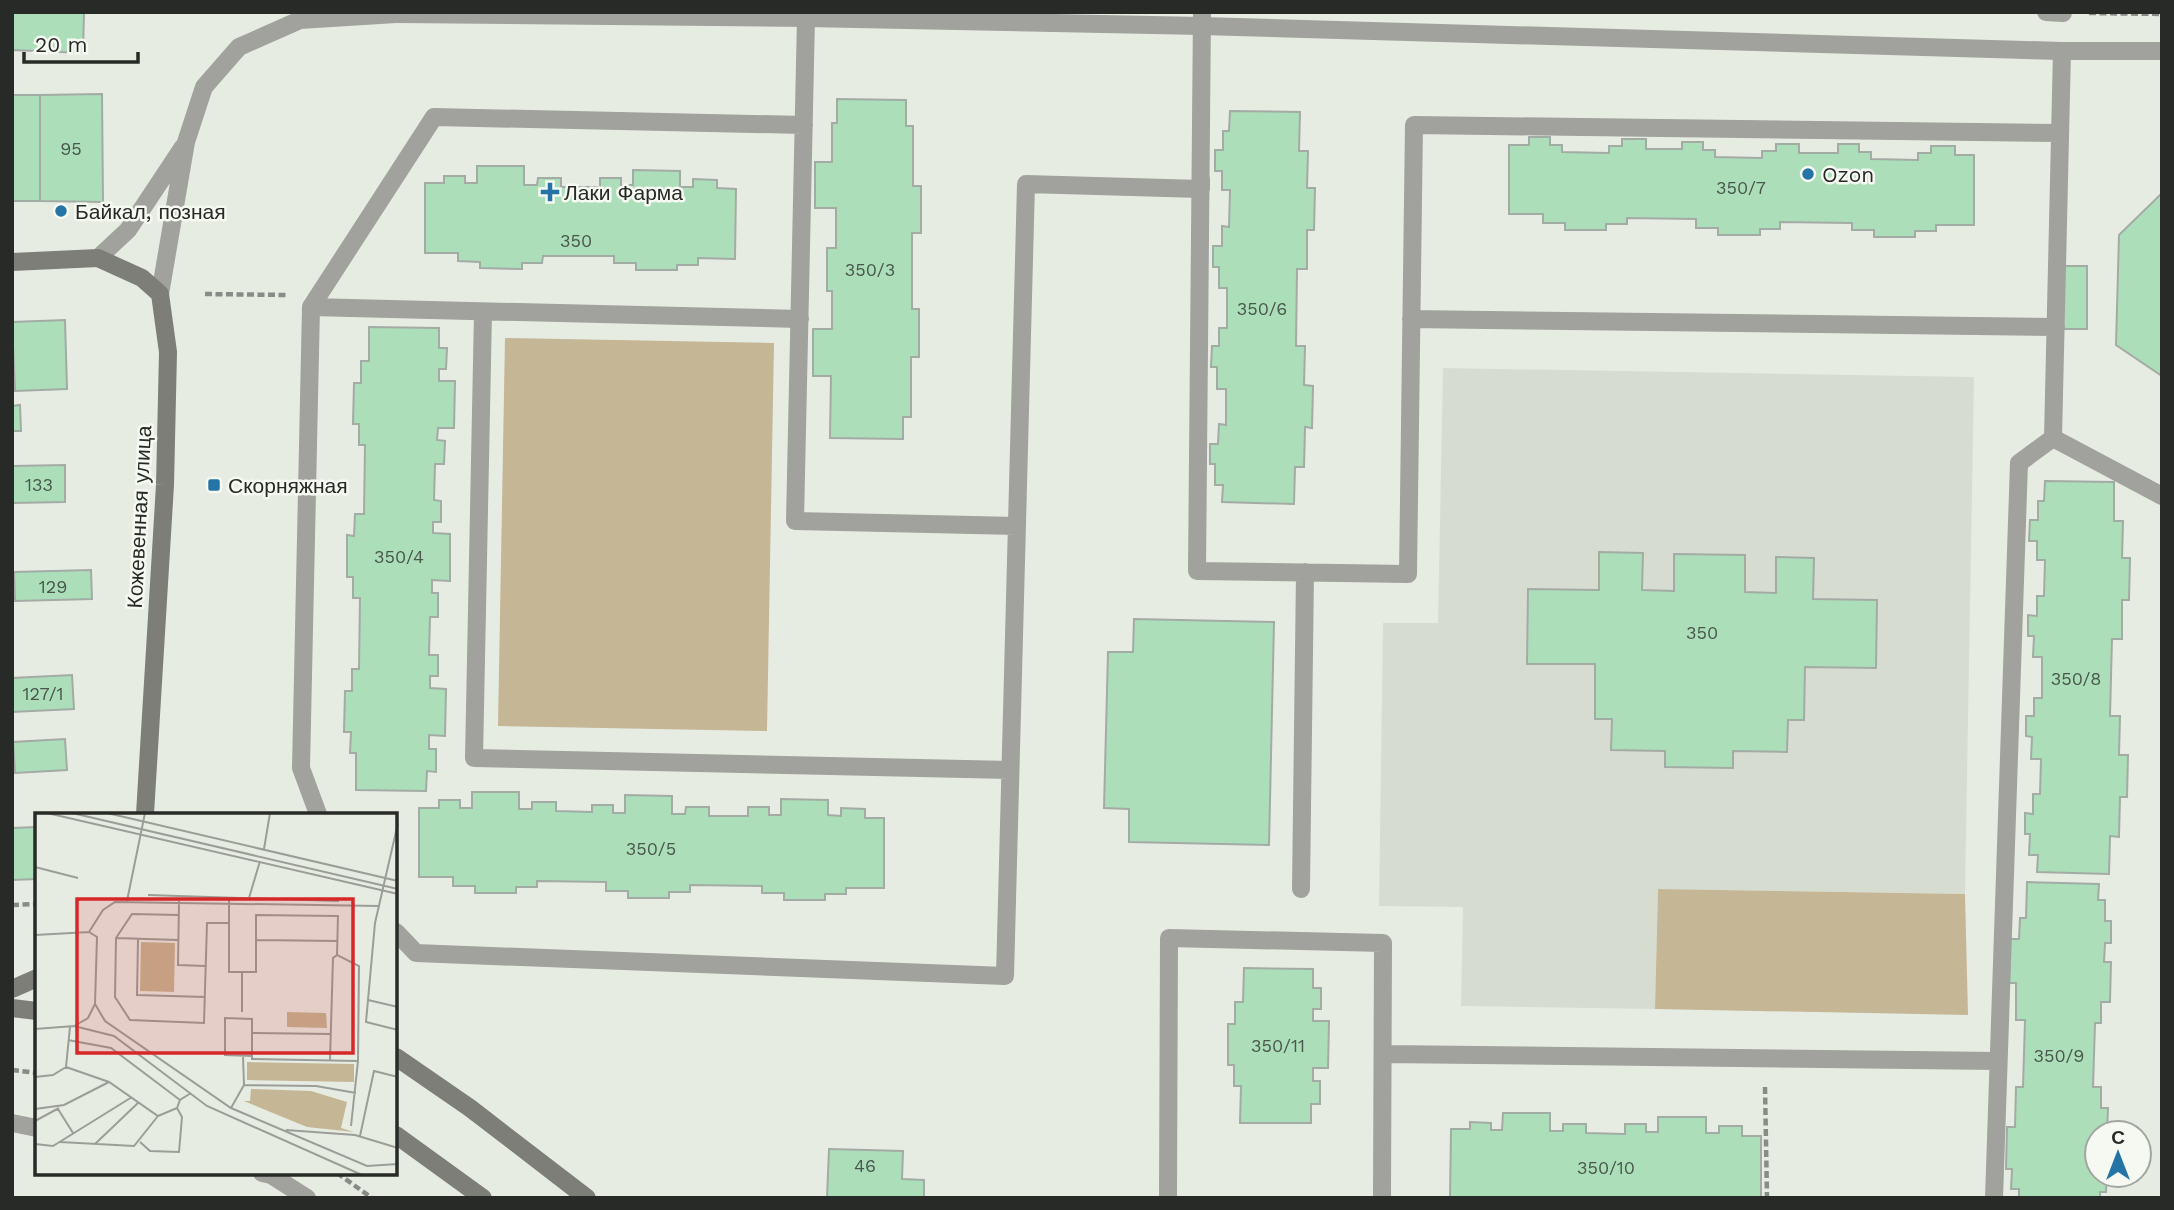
<svg xmlns="http://www.w3.org/2000/svg" width="2174" height="1210" font-family="'Work Sans',sans-serif">
<style>
.built{fill:#d6ddd0}
.green{fill:#c5b695}
.building{fill:#acdfb9;stroke:#a3aba5;stroke-width:2}
.lines{fill:none;stroke-linecap:round;stroke-linejoin:round}
.path{stroke:#888c86;stroke-width:4.5;stroke-dasharray:7 3.5;stroke-linecap:butt}
.service{stroke:#a1a19d;stroke-width:18}
.minor{stroke:#a1a19d;stroke-width:18}
.tertiary{stroke:#a1a19d;stroke-width:18}
.secondary{stroke:#7d7e78;stroke-width:18}
.poi-dot{fill:#2474a6;stroke:#f5f9f1;stroke-width:2.5}
.labels{text-anchor:middle;dominant-baseline:central;stroke-width:5;stroke-linejoin:round;paint-order:stroke}
.number-label{font-size:18px;fill:#49574c}
.poi-label{font-size:21px;fill:#282a27;stroke:#f5f9f1;text-anchor:start}
.street-label{font-size:21px;fill:#282a27;stroke:#f5f9f1}
.inset-road{fill:none;stroke:#9b9e98;stroke-width:2}
.view{fill:#d62828;fill-opacity:0.15;stroke:#d62828;stroke-width:3.5}
.inset-edge{fill:none;stroke:#282a27;stroke-width:3.5}
</style>
<rect width="100%" height="100%" fill="#e7ece3"/>
<!-- built -->
<path class="built" d="M1443 368 1974 377 1965 894 1658 889 1655 1009 1461 1006 1463 907 1379 906 1383 623H1438Z"/>
<!-- green -->
<path class="green" d="M505 338 774 343 767 731 498 726Z
M1658 889 1965 894 1968 1015 1655 1009Z"/>
<!-- building -->
<path class="building" d="M12 12H84L83 53 12 50Z
M102 94 103 202 40 201V95Z
M12 95H40V201H12Z
M837 99 906 100V126H913V186H921V233H912V309H919V357H911V417H903V439L830 438 831 376H813V329H832V291H827V248H836V208H815V162H832V123H837Z
M1230 111 1300 112 1299 151H1308L1307 188H1315L1314 230H1307V269H1297L1296 346H1305L1304 385 1313 386 1312 428 1305 427 1304 467H1295L1294 504 1222 502 1223 485H1215V464H1210V444H1218L1219 424 1226 425V389H1217V367H1211L1212 346H1219V328H1227V288H1219V267H1213V246H1222V226L1229 227 1230 190H1222V171H1215V150H1223V131H1229Z
M1529 137H1550V145H1562V152L1609 153V146H1622V139H1646V149H1682V142H1703V150H1715V157L1762 158V151H1776V144H1799V153H1838V144H1859V152H1871V159L1918 160V153H1931V146H1955V155H1974V225H1936V231H1915V237H1874V230H1852V223L1780 222V229H1760V235H1718V228H1696V219L1627 218V224H1606V230H1565V223H1543V214H1509V145H1529Z
M477 166H524V185H537L538 178H561V187H600V178H621V185H633V170L680 171V187H693V179L717 180V188L736 189 735 259 698 258V265H677V270H636V263H614V256H543L542 263H522V269L480 268V262L458 261V253H425V183H444V176H465V183H477Z
M2162 193V376L2116 345 2119 235Z
M2062 266H2087V329H2061Z
M65 320 67 389 15 391 12 322Z
M369 327 439 328V348H447L446 369H439V381H455L454 428H438L437 440 445 441 444 464H435L434 500 441 501V522H433V533L450 534V581L432 580V593H438V617H430L429 655H438V676H430V688L446 689 445 736 429 735V749H436V772L427 771 426 791 356 790V753H350L351 732H344L345 691H352V669H359L360 598H353V577H347V535L354 536 355 514H364L365 445H359V424H353L354 383H361V361H369Z
M20 405 21 431H12V406Z
M65 465V502L12 503V466Z
M2045 481 2114 482V521H2123L2122 558H2130L2129 600H2122V639H2112L2110 716H2120L2119 755H2128L2127 797H2120L2119 837 2110 836 2109 874 2037 872 2038 855H2029L2030 834H2025V813L2033 814V794H2040L2041 759H2031L2032 737 2026 736V716H2034V698H2042V657H2033L2034 636H2028V615L2037 616V596H2044L2045 560H2037V541H2029L2030 520H2038V501H2044Z
M1599 552 1643 553 1642 590 1674 591V554L1745 555V592L1776 593V557L1814 558 1813 599 1877 600 1876 668 1805 667 1804 720H1788L1787 752 1733 751V768L1665 767V751L1611 750 1612 719H1595V664H1527L1528 589 1599 590Z
M91 570 92 599 15 601 14 572Z
M1134 619 1274 622 1269 845 1129 842V809L1104 808 1108 652H1133Z
M72 675 74 709 12 712V678Z
M65 739 67 770 15 773 13 742Z
M472 792H519V809H532V802H556V811L592 812V805H613V813H625V795L672 796V814H685L686 807H709V816H748V807H769V815H781V799L828 800V815L841 816V808L865 809V818H884V888H846V894H825V900H784V893H762V886L690 885V892H669V898H628V891H606V882L537 881V887H516V893H475V886H453V877H419V808H439V800H460V808H472Z
M37 827V879L12 880V828Z
M2027 882 2099 884 2098 900H2105V921H2111V943H2105L2104 962H2111L2110 1002H2101V1023H2095L2093 1087H2101V1108H2108L2107 1133H2097V1175H2107L2106 1192H2100V1198H2019V1189H2011L2012 1169H2006L2007 1127H2015L2016 1087H2023L2025 1020H2016V983H2009L2010 939H2019L2020 918H2026Z
M1244 968 1313 969V988H1321V1009H1313V1021H1329L1328 1068H1313V1081H1320V1104H1311V1123H1240L1241 1086H1234V1065H1228V1024H1235V1002H1243Z
M1503 1113H1550V1131H1563V1124H1586V1133L1625 1134V1124H1646V1132H1658V1117H1706V1133H1719V1126H1742V1136H1761V1198H1450L1451 1129H1470V1122L1491 1123V1130H1502Z
M829 1149 903 1151 902 1179 924 1180V1198H827Z"/>
<g class="lines">
<!-- path -->
<path class="path" d="M2089 13 2162 14
M205 294 287 295
M12 905 37 904
M12 1070 37 1073
M1765 1087 1767 1198
M337 1173 372 1198"/>
<!-- service -->
<path class="service" d="M1202 12 1197 571 1408 574 1414 125 2060 133
M2046 12 2063 13
M806 18 795 521 1017 526
M2062 51 2053 438 2162 496
M311 307 800 319
M483 312 474 758 1010 770
M1411 319 2056 327
M318 814 301 768 311 307 434 117 804 125
M1301 889 1305 572
M396 932 416 953 1005 976 1026 184 1201 189V179
M1384 1054 1998 1061
M12 1123 37 1128
M262 1173 271 1175 307 1198
M1168 1198 1169 938 1383 943 1382 1198
M1994 1198 2019 463 2053 438"/>
<!-- minor -->
<path class="minor" d="M396 14 806 18 1202 26 2062 51H2162"/>
<!-- tertiary -->
<path class="tertiary" d="M98 258 128 230 183 147
M160 294 186 142 204 87 239 47 300 20 396 14V12"/>
<!-- secondary -->
<path class="secondary" d="M12 262 98 258 142 278 160 294 168 352 165 485 145 814
M12 989 37 978
M12 1008 37 1011
M396 1057 470 1108 587 1198
M396 1135 483 1198"/>
</g>
<!-- markers -->
<g class="poi-dot">
<circle cx="1808" cy="174" r="7"/>
<path d="M546.5 181.5h7v7h7v7h-7v7h-7v-7h-7v-7h7z"/>
<circle cx="61" cy="211" r="7"/>
<rect x="207" y="478" width="14" height="14" rx="3.5"/>
</g>
<g class="labels">
<!-- number labels -->
<g class="number-label">
<text x="71" y="148">95</text>
<text x="1741" y="187">350/7</text>
<text x="576" y="240">350</text>
<text x="870" y="269">350/3</text>
<text x="1262" y="308">350/6</text>
<text x="39" y="484">133</text>
<text x="399" y="556">350/4</text>
<text x="53" y="586">129</text>
<text x="1702" y="632">350</text>
<text x="2076" y="678">350/8</text>
<text x="43" y="693">127/1</text>
<text x="651" y="848">350/5</text>
<text x="1278" y="1045">350/11</text>
<text x="2059" y="1055">350/9</text>
<text x="865" y="1165">46</text>
<text x="1606" y="1167">350/10</text>
</g>
<!-- poi labels -->
<g class="poi-label">
<text x="1822" y="174">Ozon</text>
<text x="564" y="192">Лаки Фарма</text>
<text x="75" y="211">Байкал, позная</text>
<text x="228" y="485">Скорняжная</text>
</g>
<!-- street labels -->
<g class="street-label">
<text transform="translate(139 517) rotate(-87)">Кожевенная улица</text>
</g>
</g>
<!-- overview -->
<g transform="translate(35 813)">
<rect width="362" height="362" fill="#e7ece3"/>
<path d="M106 129 140 130 139 179 105 178ZM252 199 291 200 292 215 252 214ZM212 249 319 251V269L212 267ZM216 276 276 278 312 289 306 315 319 319 272 314 209 288H215Z" fill="#c5b695"/>
<path class="inset-road" d="M12 0 363 81M37 0 363 76M72 0 363 68M363 10 340 110 331 209 363 217M229 36 235 0M0 54 43 65M113 82 304 88M194 84V159H221V102L303 103M214 85 225 48M92 88 110 0M144 88 143 152 171 153M144 102 97 101 81 125 80 184 95 207 169 210 172 110H194V106M303 102 302 142 324 153 323 248 316 313M54 119 68 97 80 89 344 93M0 122 54 119 62 124 60 191 53 205 39 213M81 125 143 127M103 126 102 182 170 184M221 127 303 128M333 187 363 194M60 191 70 208 196 295 332 353 363 351M207 199V159M35 214 31 254 74 269 123 303 142 295 145 287 156 280M0 216 39 213 79 223 172 293 327 362M217 220 296 221M33 227 76 235 145 287M208 243 209 272 281 273 321 280M217 243 190 242V205L217 206V246L323 248M295 247 298 145 302 142M0 264 18 262 31 254M196 295 209 272M0 296 29 292 74 269M23 296 38 320M0 308 24 295M251 317 320 322 363 335M325 323 339 258 363 264M25 329 99 333 123 303M105 329 115 338 144 339 147 304 142 295M0 331 18 333 97 284M60 331 104 289"/>
<path class="view" d="M42 86H318V240H42Z"/>
<rect width="362" height="362" class="inset-edge"/>
</g>
<!-- border -->
<rect width="2174" height="1210" fill="none" stroke="#282a27" stroke-width="28"/>
<!-- north arrow -->
<g transform="translate(2118 1154)"><circle r="33" fill="#f5f9f1" stroke="#a3a6a0" stroke-width="2"/>
<path d="M0-5L12 26L0 18L-12 26Z" fill="#2474a6"/>
<text y="-10" font-size="19" font-weight="bold" text-anchor="middle" fill="#282a27">С</text>
</g>
<!-- scale -->
<path d="M24 52v10h114v-10" fill="none" stroke="#282a27" stroke-width="3.5"/>
<text x="35" y="52" font-size="21" fill="#282a27" stroke="#f5f9f1" stroke-width="5" paint-order="stroke">20 m</text>
</svg>
